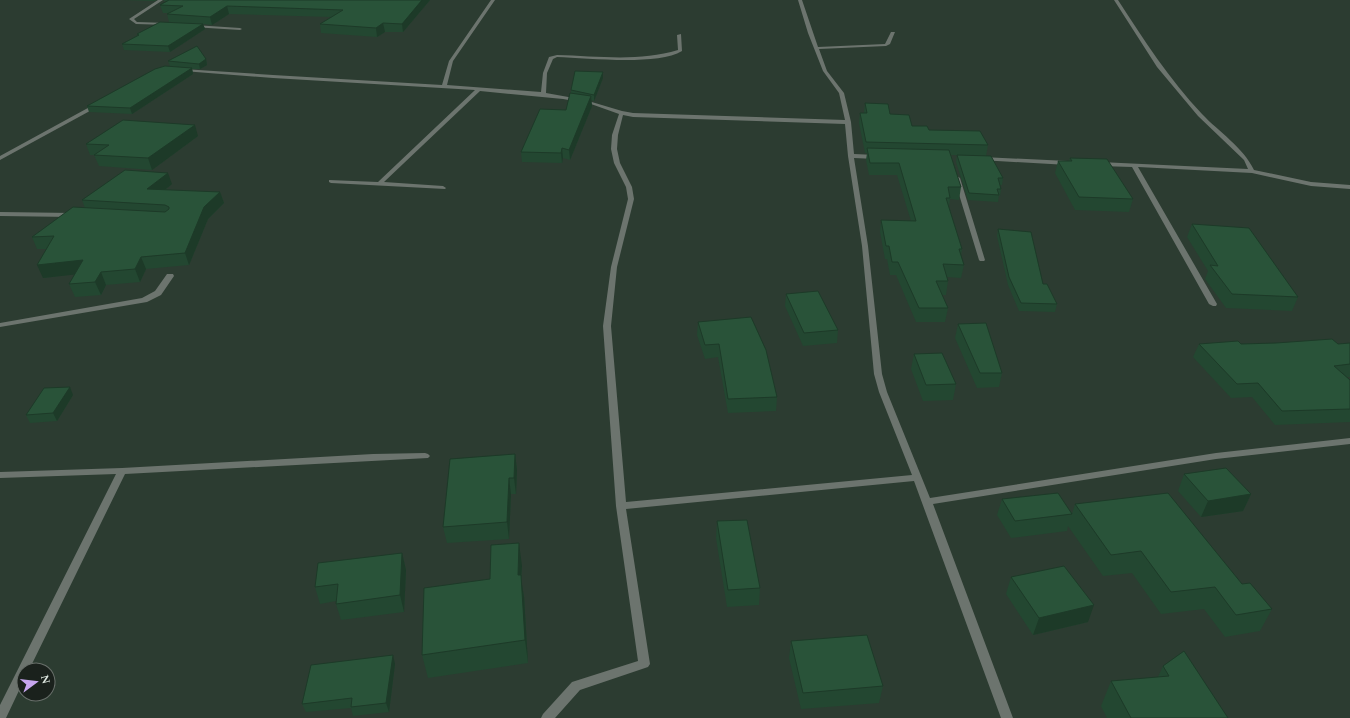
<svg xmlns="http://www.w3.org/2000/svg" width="1350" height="718" font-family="Spectral,serif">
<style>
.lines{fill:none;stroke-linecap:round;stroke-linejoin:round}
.minor{fill:#6c746e;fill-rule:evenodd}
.wall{fill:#234731}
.shaded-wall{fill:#1d3a28}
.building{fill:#295339;stroke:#1d3a28}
</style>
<rect width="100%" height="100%" fill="#2c3c31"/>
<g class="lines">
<!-- minor -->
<path class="minor" d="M158 0H163L134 19 137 22 167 23 169 24V25L136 24 129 19Z
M491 0H495L453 61 447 85 541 92 543 73 549 57 557 55C597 56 639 62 678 50L677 35 681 34 682 51C657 66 588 58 557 57L553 59 547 73 546 93 585 100 622 111 633 113 845 120 839 93 823 71 808 33 798 0H802L818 47 885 44 891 32H895L890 44 886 46 819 49 827 71 844 93 851 122 854 154 876 155 879 157 876 159 854 158 868 246 882 374 887 392 930 498 1216 453 1350 438V444L1216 459 933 504 1013 718H1001L914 481 626 509 650 664 648 667 580 690 555 718H541L543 714 572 682 638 661 616 506 603 326 611 267 628 199 626 187 614 163 611 149 612 135 619 114 591 104 563 99 480 91 384 182 443 186 446 188 445 189 331 183 329 182V180L378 182 475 90 273 78 183 71 181 70 183 69 273 75 442 85 449 61ZM623 115 633 117 845 124 848 156 862 246 874 374 879 392 912 475 626 502 611 326 617 267 634 199 632 187 620 163 617 149 618 135Z
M1114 0H1118C1144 40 1169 79 1202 114 1219 132 1243 147 1254 170L1311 182 1350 185V189L1311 186 1252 173 1138 167 1217 304 1216 306H1213L1209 304 1132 167 1100 166 1097 164 1100 162 1248 169 1244 160 1198 116 1157 67Z
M194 25 240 28 242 29 240 30 192 27V26Z
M97 103 99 104V106L0 160V156Z
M982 157 1068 161 1071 163 1068 165 980 160 979 159Z
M957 176 960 178 985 260 984 261H980L979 260 954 178Z
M0 212 73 213 76 215 73 217 0 216Z
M167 274H173L174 276 161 295 147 302 0 327V323L142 298 155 291Z
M425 453 428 454 430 456 428 458 125 474 29 670H24V680L6 718H0V705L116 474 0 478V472L122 468 373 454Z"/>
</g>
<!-- wall -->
<path class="wall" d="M124 0H157L154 1Z
M164 0H430L403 32H385L377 37 321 33 320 24 331 17 229 14 212 25 203 24 205 29 170 52 124 50 122 44 138 35 137 34 169 22 167 14 169 13H163L160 5 167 1H164Z
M206 59 207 65 200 69H192L193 74 132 114 89 112 87 106 170 66 168 61Z
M603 72V78L594 101 591 100 592 106 570 160 563 158 562 163 522 162 521 152 566 110 571 93V90Z
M865 103 890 114 912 126 988 145 986 156 951 155 961 187 959 200 950 199 949 207 962 249 961 256 964 265 961 278 947 277 948 281 946 295H942L948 308 945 322H916L896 275H890L887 259H885L880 232 881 220 911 221 897 175H869L866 160 867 153H865L859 123 860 113H864Z
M198 136 152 170 99 166 94 155H90L86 144Z
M957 155 1003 178 1002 185H1000L1001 189 1000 196 999 195 998 202 968 200 956 162Z
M1070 158 1133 199 1129 212 1075 210 1055 173 1058 161H1069Z
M172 184 165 190 220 192 224 203 208 219 189 265 146 269 140 282 106 285 101 295 75 297 69 284 75 274 43 278 47 249H37L32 237 85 208 82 200Z
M1192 224 1298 297 1292 311 1226 308 1205 279 1208 271 1187 237Z
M998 229 1043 284 1057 304 1055 312 1019 311 1008 285 997 236Z
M786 294 838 330 837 343 803 346 785 306Z
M698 322 777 397 776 411 728 413 718 357 705 359 697 335Z
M958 324 1002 373 999 387 977 388 955 338Z
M1350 343V377H1347L1350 380V422L1275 425 1252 397 1231 398 1193 357 1199 344H1338Z
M914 354 956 384 953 400 923 401 911 369Z
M73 395 57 421 30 423 26 415Z
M515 454 517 470 516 494H511L509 539 447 543 443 527Z
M1184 474 1251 494 1243 511 1201 517 1178 491Z
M1002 499 1072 514 1075 504 1242 584 1272 609 1260 631 1225 637 1204 609 1161 614 1132 573 1103 576 1068 526 1067 531 1011 538 997 515Z
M717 521 760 588 759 605 727 607 716 538Z
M402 553 406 570 404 612 341 620 336 604V601L320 604 315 587Z
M522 566 521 579 524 597 528 663 428 678 422 655 490 579Z
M1011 577 1088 622 1033 635 1006 594Z
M791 641 883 686 879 703 801 709 789 658Z
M395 664 389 712 353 716 351 708 306 712 302 704Z
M1163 666 1228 718H1107L1101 706 1111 681 1158 677Z"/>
<!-- shaded-wall -->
<path class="shaded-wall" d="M422 0H430L403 32 402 24Z
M227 6 229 14 212 25 210 17Z
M383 23 385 32 377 37 376 28Z
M203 24 205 29 170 52 168 46Z
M206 59 207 65 200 69 199 64Z
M192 68 193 74 132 114 130 108Z
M603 72V78L594 101V95Z
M591 96 592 106 570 160 569 150Z
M195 125 198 136 152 170 148 158Z
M562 148 563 158 562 163 561 153Z
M168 173 172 184 151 201 147 189Z
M220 192 224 203 208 219 189 265 185 253 204 207Z
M141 257 146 269 140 282 135 269Z
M83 260 88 273 43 278 37 265Z
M101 272 106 285 101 295 95 282Z
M70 387 73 395 57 421 53 413Z
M515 454 517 470 516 494 514 478Z
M509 478 511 494 509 539 507 522Z
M1251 494 1243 511 1201 517 1208 501Z
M519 543 522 566 521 579 524 597 528 663 525 640 518 575Z
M402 553 406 570 404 612 400 595Z
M1094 605 1088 622 1033 635 1039 618Z
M393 655 395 664 389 712 386 703Z"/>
<!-- building -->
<path class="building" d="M169 0H422L402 24 383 23 376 28 320 24 343 10 227 6 210 17 167 14 183 6 160 5Z
M160 22 203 24 168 46 122 44 139 35 137 34Z
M197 46 206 59 199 64 168 61Z
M165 66 192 68 130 108 87 106 155 69Z
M575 71 603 72 594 95 571 90Z
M570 93 591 96 569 150 562 148 561 153 521 152 540 109 566 110Z
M865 103 888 104 890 114 909 115 912 126H927L929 130 980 131 988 145 866 142 860 113H867Z
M123 120 195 125 148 158 94 155 109 145 86 144Z
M867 148 949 150 961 187H948L950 198H946L962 249H959L964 265 943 264 948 281H936L948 308H919L898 262H892L889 246H886L881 220 916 221 899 163H870Z
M957 155 991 156 1003 178H998L1001 189H997L999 195 969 193Z
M1070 158 1107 159 1133 199 1079 197 1058 161H1072Z
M125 170 168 173 147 189 220 192 204 207 185 253 141 257 135 269 101 272 95 282 69 284 83 260 37 265 54 236 32 237 73 207 165 212 169 209V207L165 205 82 200Z
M1192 224 1249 228 1298 297 1232 294 1210 265 1218 266Z
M998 229 1031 232 1043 284H1047L1057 304 1021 303 1009 277Z
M818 291 838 330 804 333 786 294Z
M751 317 766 350 777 397 728 399 719 344 705 345 698 322Z
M986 323 1002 373H980L958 324Z
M1332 339 1338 344 1350 343V364L1334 366 1350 380V409L1282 411 1258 383 1237 384 1199 344 1238 341 1241 344 1276 343Z
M942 353 956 384 926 385 914 354Z
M70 387 53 413 26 415 44 388Z
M515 454 514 478H509L507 522 443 527 450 459Z
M1226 468 1251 494 1208 501 1184 474Z
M1058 493 1072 514 1015 521 1002 499Z
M1168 493 1242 584 1250 583 1272 609 1236 615 1215 587 1171 592 1141 551 1111 555 1075 504Z
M747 520 760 588 728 590 717 521Z
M519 543 518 575H521L525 640 422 655 424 588 490 579 491 545Z
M402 553 400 595 336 604 338 584 315 587 318 563Z
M1064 566 1094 605 1039 618 1011 577Z
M867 635 883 686 803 693 791 641Z
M1184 651 1228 718H1131L1111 681 1169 676 1163 666Z
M393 655 386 703 351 707 352 698 302 704 311 665Z"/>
<!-- north arrow -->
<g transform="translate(36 682) rotate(75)"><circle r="19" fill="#1a211c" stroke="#686f6a"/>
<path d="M0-3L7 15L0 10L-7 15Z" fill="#c7a6ef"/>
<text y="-6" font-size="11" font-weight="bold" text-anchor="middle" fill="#dce5de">N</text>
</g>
</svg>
